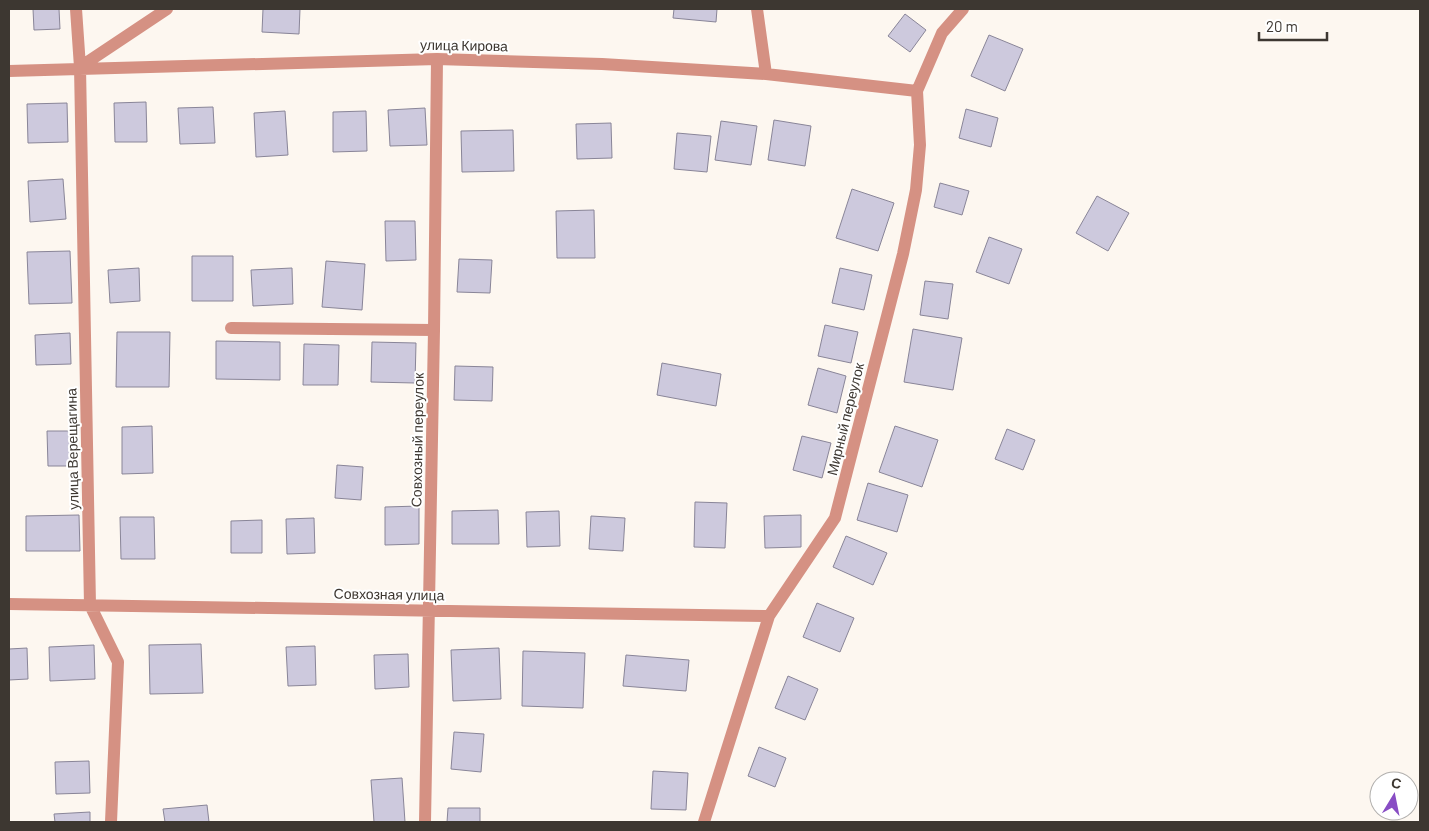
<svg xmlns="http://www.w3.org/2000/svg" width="1429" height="831" font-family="Barlow,sans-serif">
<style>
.building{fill:#cdc9dd;stroke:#898598}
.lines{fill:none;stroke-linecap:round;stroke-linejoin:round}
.service{stroke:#d59183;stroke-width:12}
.minor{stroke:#d59183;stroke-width:12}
.labels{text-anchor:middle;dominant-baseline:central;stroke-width:4;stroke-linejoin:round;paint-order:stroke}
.street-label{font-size:14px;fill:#3d3731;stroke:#fff}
</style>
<rect width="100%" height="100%" fill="#fdf7f0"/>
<!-- building -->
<path class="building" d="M33 9H59L60 29 34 30Z
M263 9H300L299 34 262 32Z
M674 9H717L716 22 673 18Z
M905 14 926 30 910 52 888 36Z
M989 35 1023 49 1005 91 971 76Z
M146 102 147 142H115L114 103Z
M67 103 68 142 28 143 27 104Z
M213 107 215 143 180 144 178 108Z
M425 108 427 145 390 146 388 110Z
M966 109 998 118 991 147 959 138Z
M285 111 288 155 256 157 254 113Z
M366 111 367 151 333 152V112Z
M774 120 811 126 805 166 768 160Z
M721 121 757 126 751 165 715 160Z
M611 123 612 158 577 159 576 124Z
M513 130 514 171 462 172 461 131Z
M677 133 711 136 707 172 674 169Z
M63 179 66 219 30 222 28 181Z
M940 183 969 191 962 215 934 207Z
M852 189 894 203 878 251 836 238Z
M1097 196 1129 213 1108 251 1076 233Z
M594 210 595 258H557L556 211Z
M385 221H415L416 260 386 261Z
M989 237 1022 249 1009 284 976 272Z
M70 251 72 303 29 304 27 252Z
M192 256H233V301H192Z
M459 259 492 260 490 293 457 292Z
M326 261 365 264 362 310 322 307Z
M139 268 140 301 110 303 108 270Z
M292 268 293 304 253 306 251 270Z
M840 268 872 275 864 310 832 303Z
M925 281 953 284 948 319 920 315Z
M825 325 858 332 851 363 818 356Z
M913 329 962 338 953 390 904 382Z
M117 332H170L169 387H116Z
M70 333 71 364 36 365 35 335Z
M216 341 280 342V380L216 379Z
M372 342 416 343 415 383 371 382Z
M304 344 339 345 338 385H303Z
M662 363 721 374 716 406 657 395Z
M455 366 493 367 492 401 454 400Z
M818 368 846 376 837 413 808 405Z
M152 426 153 473 122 474V427Z
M895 426 938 440 922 487 879 472Z
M1007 429 1035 440 1023 470 995 459Z
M47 431H75L76 466H48Z
M802 436 831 443 822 478 793 470Z
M337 465 363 467 361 500 335 498Z
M868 483 908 495 897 532 857 520Z
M695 502 727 503 725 548 694 547Z
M419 506V544L385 545V507Z
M498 510 499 544H452V511Z
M559 511 560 546 527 547 526 512Z
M79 515 80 551H26V516Z
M801 515V547L765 548 764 516Z
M591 516 625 518 623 551 589 549Z
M120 517H154L155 559H121Z
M314 518 315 553 287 554 286 519Z
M262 520V553H231V521Z
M846 536 887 553 873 585 833 567Z
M817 603 854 618 840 652 803 637Z
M201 644 203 693 150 694 149 645Z
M94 645 95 679 50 681 49 647Z
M315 646 316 685 288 686 286 647Z
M27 648 28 679 9 680V649Z
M499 648 501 699 453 701 451 650Z
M523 651 585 653 583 708 522 706Z
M408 654 409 687 375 689 374 655Z
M626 655 689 660 686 691 623 686Z
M788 676 818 689 805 720 775 708Z
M454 732 484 734 481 772 451 769Z
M759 747 786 758 775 787 748 776Z
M89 761 90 793 56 794 55 762Z
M653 771 688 773 686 810 651 809Z
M402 778 405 822H374L371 780Z
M207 805 209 822H165L163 809Z
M448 808H480V822H447Z
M90 812V822H55L54 814Z"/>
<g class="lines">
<!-- service -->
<path class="service" d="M231 328 434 330"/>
<!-- minor -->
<path class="minor" d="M76 9 80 67 90 605 118 662 111 822
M757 9 766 74
M80 67 167 9
M9 71 437 59 602 64 766 74 917 91
M9 604 769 616
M425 822 434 330 437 59
M704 822 769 616 835 518 903 254 916 190 920 145 917 91 942 33 963 9"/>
</g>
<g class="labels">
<!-- street labels -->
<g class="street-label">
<text transform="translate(464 45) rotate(1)">улица Кирова</text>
<text transform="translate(845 419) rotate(-76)">Мирный переулок</text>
<text transform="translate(417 440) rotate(-89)">Совхозный переулок</text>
<text transform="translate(72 449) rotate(-91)">улица Верещагина</text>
<text transform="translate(389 594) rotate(1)">Совхозная улица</text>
</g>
</g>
<!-- border -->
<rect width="1429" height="831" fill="none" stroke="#3d3731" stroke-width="20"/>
<!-- north arrow -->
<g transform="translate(1394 796) rotate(10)"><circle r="24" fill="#ffffff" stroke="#b1afad"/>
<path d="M0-4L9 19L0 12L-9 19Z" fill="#884dc4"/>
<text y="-8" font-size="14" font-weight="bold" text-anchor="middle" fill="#3d3731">С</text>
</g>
<!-- scale -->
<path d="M1259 32v8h68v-8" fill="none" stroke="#3d3731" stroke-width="2.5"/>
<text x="1266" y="32" font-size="15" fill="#3d3731" stroke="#ffffff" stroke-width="4" paint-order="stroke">20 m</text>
</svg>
